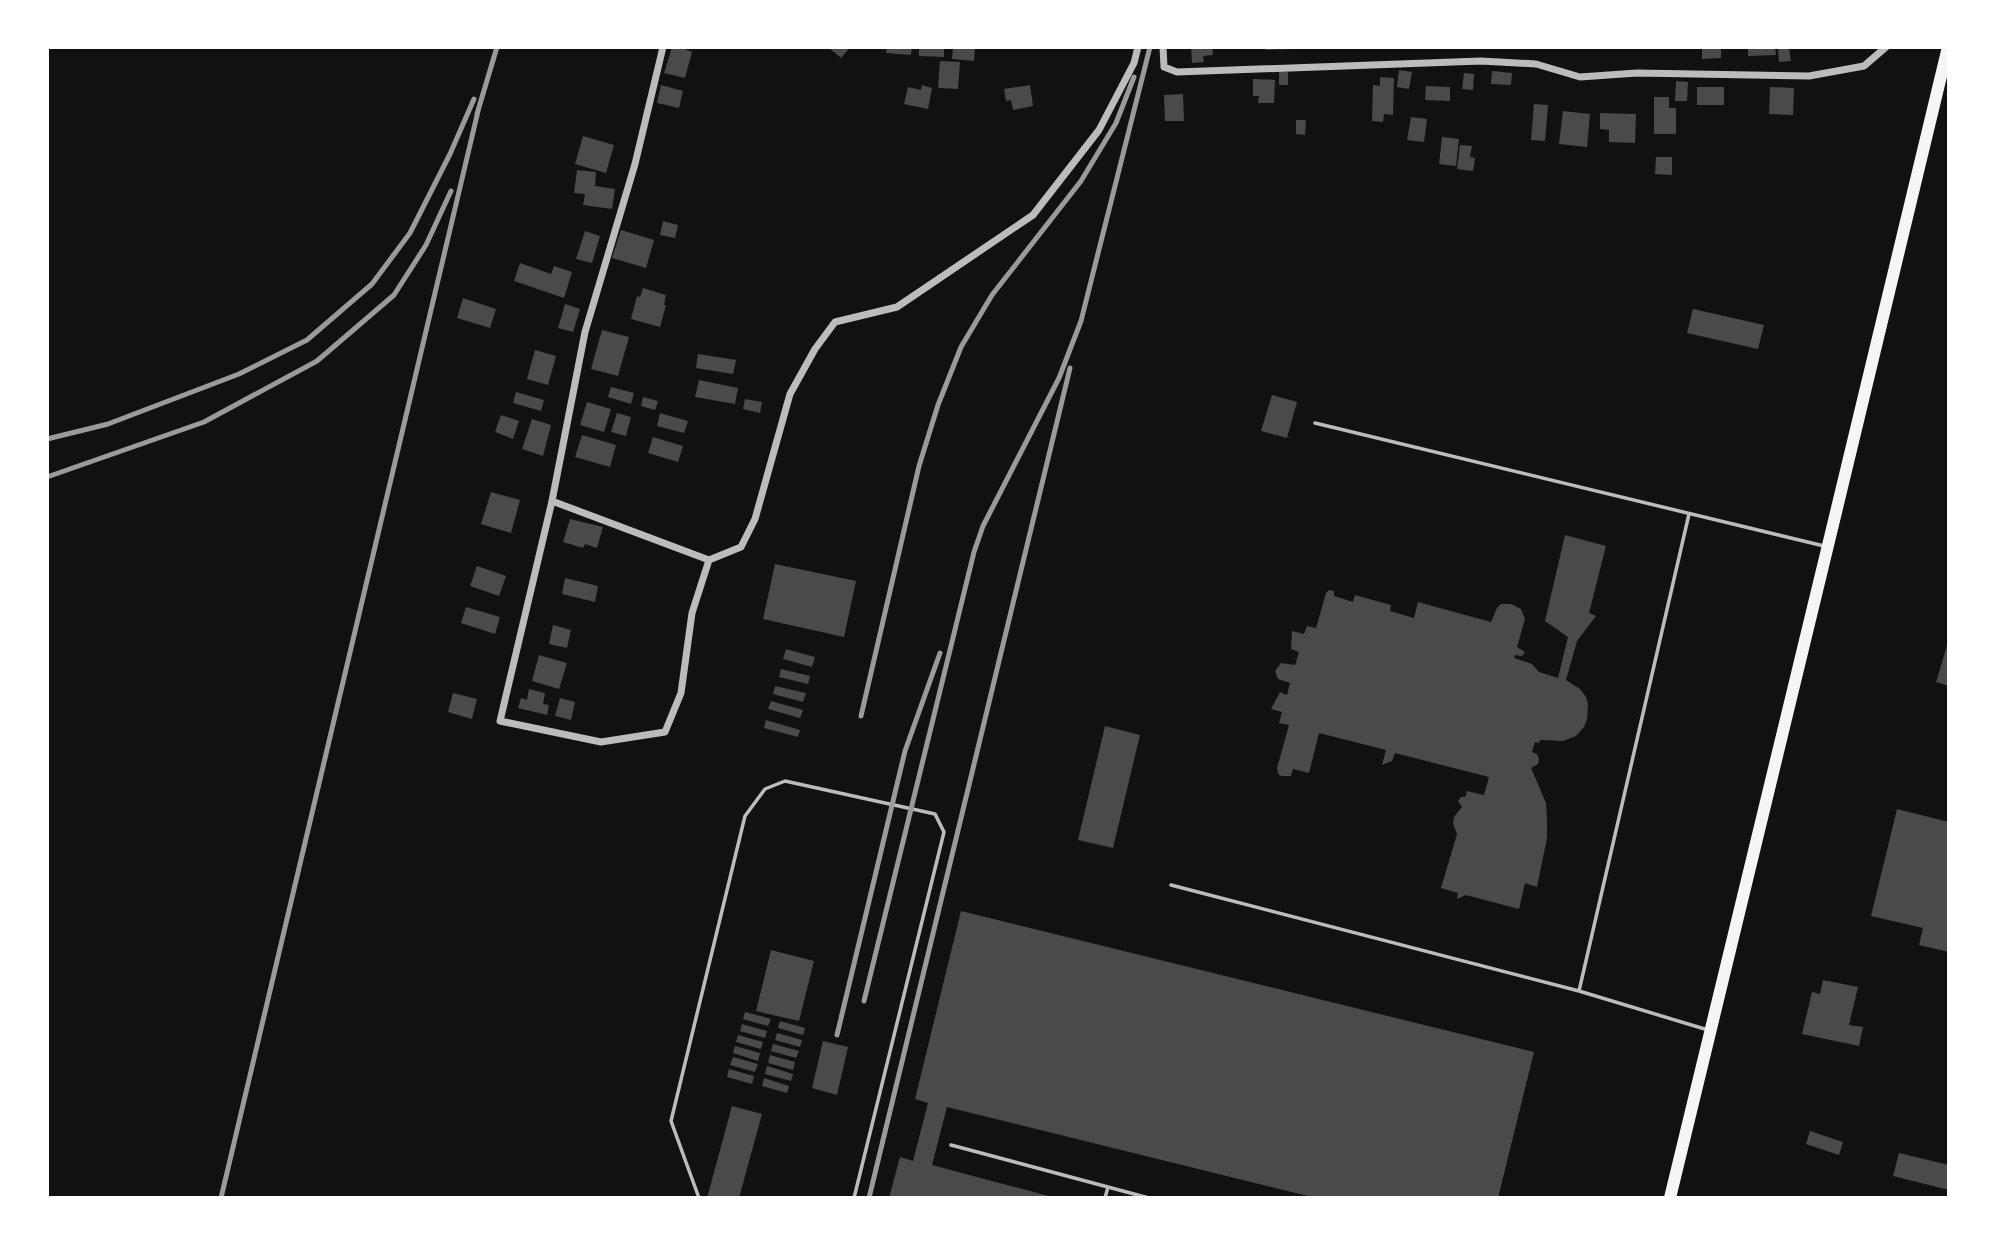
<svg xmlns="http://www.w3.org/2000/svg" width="1996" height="1245" font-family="Helvetica,sans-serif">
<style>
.building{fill:#4a4a4a}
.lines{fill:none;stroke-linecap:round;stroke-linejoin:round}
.service{stroke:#bcbcbc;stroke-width:3.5}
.minor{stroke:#bcbcbc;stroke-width:7}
.primary{stroke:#f5f5f5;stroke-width:12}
.rail{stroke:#9a9a9a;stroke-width:5}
</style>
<rect width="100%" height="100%" fill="#111"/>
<!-- building -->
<path class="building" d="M672 47H680L692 52 685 78 664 73Z
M828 47H850L841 58Z
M887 47H912L911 55 886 53Z
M919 47H944V57L919 56Z
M953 47H975L974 61 952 59Z
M1191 47H1212L1213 55 1203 56 1204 62 1192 63Z
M1266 47H1292V49L1266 50Z
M1702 47H1721V58L1702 59Z
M1748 47H1775L1776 55 1748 56Z
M1789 48 1791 61 1779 62 1778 49Z
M940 61 960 62 958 89 938 88Z
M1399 70 1412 72 1409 89 1397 87Z
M1492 71 1512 73 1511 85 1491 84Z
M1279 72H1288V85H1279Z
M1464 73 1474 74 1473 90 1462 89Z
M1380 77 1394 78 1393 115 1384 114 1383 122 1372 121 1373 85 1380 86Z
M1253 79 1275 80 1274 103H1258L1259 96H1253Z
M1676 81 1688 82 1687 101H1675Z
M661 85 683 91 679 108 657 103Z
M922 85 932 88 928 109 904 104 908 87 921 90Z
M1030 85 1033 106 1013 110 1011 100 1006 101 1004 89Z
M1426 86 1450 87V101L1425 100Z
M1697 87H1724V105H1697Z
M1770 87 1794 88 1793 115 1769 114Z
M1183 94 1184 121H1165L1164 95Z
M1654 97H1669V108H1676V134H1654Z
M1534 104 1548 105 1545 141 1531 140Z
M1563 111 1590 114 1587 147 1559 144Z
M1600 113 1636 114 1635 143 1609 142V130L1600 129Z
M1411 117 1427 119 1424 142 1407 140Z
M1296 120H1306L1305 135 1296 134Z
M583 136 614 145 606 173 575 164Z
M1442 137 1459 139 1456 166 1439 164Z
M1460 145 1472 146 1470 157 1475 158 1473 171 1457 169Z
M1656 157H1672V175L1655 174Z
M577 170 596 172 595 186 615 189 612 209 583 205 585 194 574 193Z
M663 221 678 225 675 238 660 235Z
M621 230 654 240 646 268 612 258Z
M585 231 600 236 592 263 576 259Z
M520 263 551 274 554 266 572 272 564 298 514 281Z
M643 288 666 295 664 305H666L660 327 631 319 637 296 640 297Z
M463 298 496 309 490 328 457 318Z
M565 304 580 309 573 332 558 328Z
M1693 309 1764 325 1758 349 1687 333Z
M602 330 629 337 618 376 591 369Z
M535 350 556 356 548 385 527 379Z
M698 354 736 360 733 374 696 368Z
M699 380 738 388 735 404 695 397Z
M611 387 634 393 631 404 608 397Z
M516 392 544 400 541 411 513 403Z
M1272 395 1297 402 1287 438 1261 431Z
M643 397 658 401 655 410 641 406Z
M745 399 762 402 760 413 743 409Z
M587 402 611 409 604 432 580 425Z
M617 413 631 417 626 436 611 432Z
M660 413 688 421 684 433 657 426Z
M501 415 519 421 513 439 495 432Z
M532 419 551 425 543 456 522 449Z
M582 435 616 445 610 467 575 457Z
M653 437 683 446 678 462 648 453Z
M491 492 520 500 511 533 481 524Z
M570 519 603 527 597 548 585 544 583 548 563 542Z
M1565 535 1606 546 1589 613 1596 616 1577 641 1566 680 1580 689 1586 697 1588 704 1587 719 1584 727 1576 736 1563 741 1540 740 1539 743 1535 742 1532 752 1537 754 1539 759 1538 764 1531 768 1546 803 1547 818V838L1537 887 1525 883 1519 909 1466 895 1457 899 1458 893 1441 888 1457 834 1453 823 1454 817 1462 807 1458 801 1461 797H1465L1467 791 1484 795 1489 777 1395 753 1392 761 1382 765 1386 750 1319 733 1309 773 1293 769 1291 776H1281L1278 774 1277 768 1289 725 1279 723 1282 712 1271 709 1280 692 1287 695 1290 683 1278 679 1275 671 1281 663 1295 665 1299 652 1291 649 1292 631 1304 634 1307 626 1316 628 1326 593 1329 590 1334 591V596L1353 602 1355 595 1391 605 1390 611 1414 618 1418 602 1491 622 1497 608 1501 604H1511L1521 609 1525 619 1517 647 1525 652 1522 656 1515 655 1514 658 1532 664 1539 672 1558 678 1568 637 1545 621Z
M775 564 856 581 844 637 763 619Z
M477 566 506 576 499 596 470 586Z
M565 578 598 586 595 602 562 594Z
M466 607 500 617 495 634 461 623Z
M553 625 571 630 567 648 549 644Z
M1949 639V686L1936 682Z
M786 649 815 657 812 667 783 659Z
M539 655 567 663 559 689 532 681Z
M781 669 810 676 808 684 779 677Z
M775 686 806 693 803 702 773 694Z
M529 689 545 693 543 704 549 705 547 715 518 708 521 698 527 700Z
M453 693 477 699 472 719 448 712Z
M560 698 575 702 571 720 555 716Z
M771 701 803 710 800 718 768 709Z
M766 720 800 730 798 737 764 728Z
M1105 726 1140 735 1113 848 1078 840Z
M1897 809 1949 822V952L1919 945 1923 928 1871 916Z
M961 911 1534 1052 1498 1198H1316L947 1107 932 1165 1056 1198H889L900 1157 913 1161 928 1103 915 1099Z
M771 950 814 961 799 1021 756 1011Z
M1823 980 1858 987 1849 1025 1863 1027 1859 1046 1802 1034 1812 992 1820 994Z
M745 1012 771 1019 768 1026 743 1019Z
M780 1021 805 1028 803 1035 778 1028Z
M742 1024 767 1031 765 1038 740 1031Z
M777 1033 802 1040 800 1047 775 1040Z
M738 1035 763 1042 761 1049 736 1042Z
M823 1041 848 1047 837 1095 812 1088Z
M773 1044 799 1051 796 1058 771 1051Z
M735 1046 760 1053 758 1061 733 1053Z
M770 1055 795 1062 793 1070 768 1063Z
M733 1057 758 1064 755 1072 730 1065Z
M767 1066 793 1074 791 1081 765 1074Z
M729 1069 754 1076 752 1084 727 1077Z
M764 1078 789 1086 787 1093 762 1086Z
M732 1106 762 1114 739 1198H707Z
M1810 1131 1843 1142 1839 1155 1806 1144Z
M1899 1153 1949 1165V1190L1893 1176Z"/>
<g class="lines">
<!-- service -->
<path class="service" d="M1315 423 1824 546
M1171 885 1579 991 1708 1030
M1579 991 1689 514
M951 1145 1149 1198
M699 1198 671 1121 745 816 765 789 785 781 935 814 944 832 854 1198
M1105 1198 1108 1187"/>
<!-- minor -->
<path class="minor" d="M663 47 635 164 585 332 552 501 500 721 601 742 665 732 681 693 692 613 709 560 741 547 755 519 790 394 815 349 835 322 897 307 1033 215 1099 130 1134 63 1138 47
M1163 47 1164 67 1177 72 1481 61 1536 64 1580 77 1637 73 1809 76 1864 66 1886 47
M552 501 709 560"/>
<!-- primary -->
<path class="primary" d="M1670 1198C1763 814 1856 431 1948 47"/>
<!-- rail -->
<path class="rail" d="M477 114 497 47
M47 439 108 424 239 374 307 340 372 284 410 233 450 154 474 99
M47 477 204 422 317 361 394 295 426 245 451 191
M861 716 919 466 938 405 961 347 992 295 1081 181 1116 123 1134 77
M864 1001 974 552 983 526 1059 378 1081 321 1150 47
M837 1035 905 751 940 653
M221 1198 479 107
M869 1198 1070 368"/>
</g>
<!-- border -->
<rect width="1996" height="1245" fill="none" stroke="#ffffff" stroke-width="98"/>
</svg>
